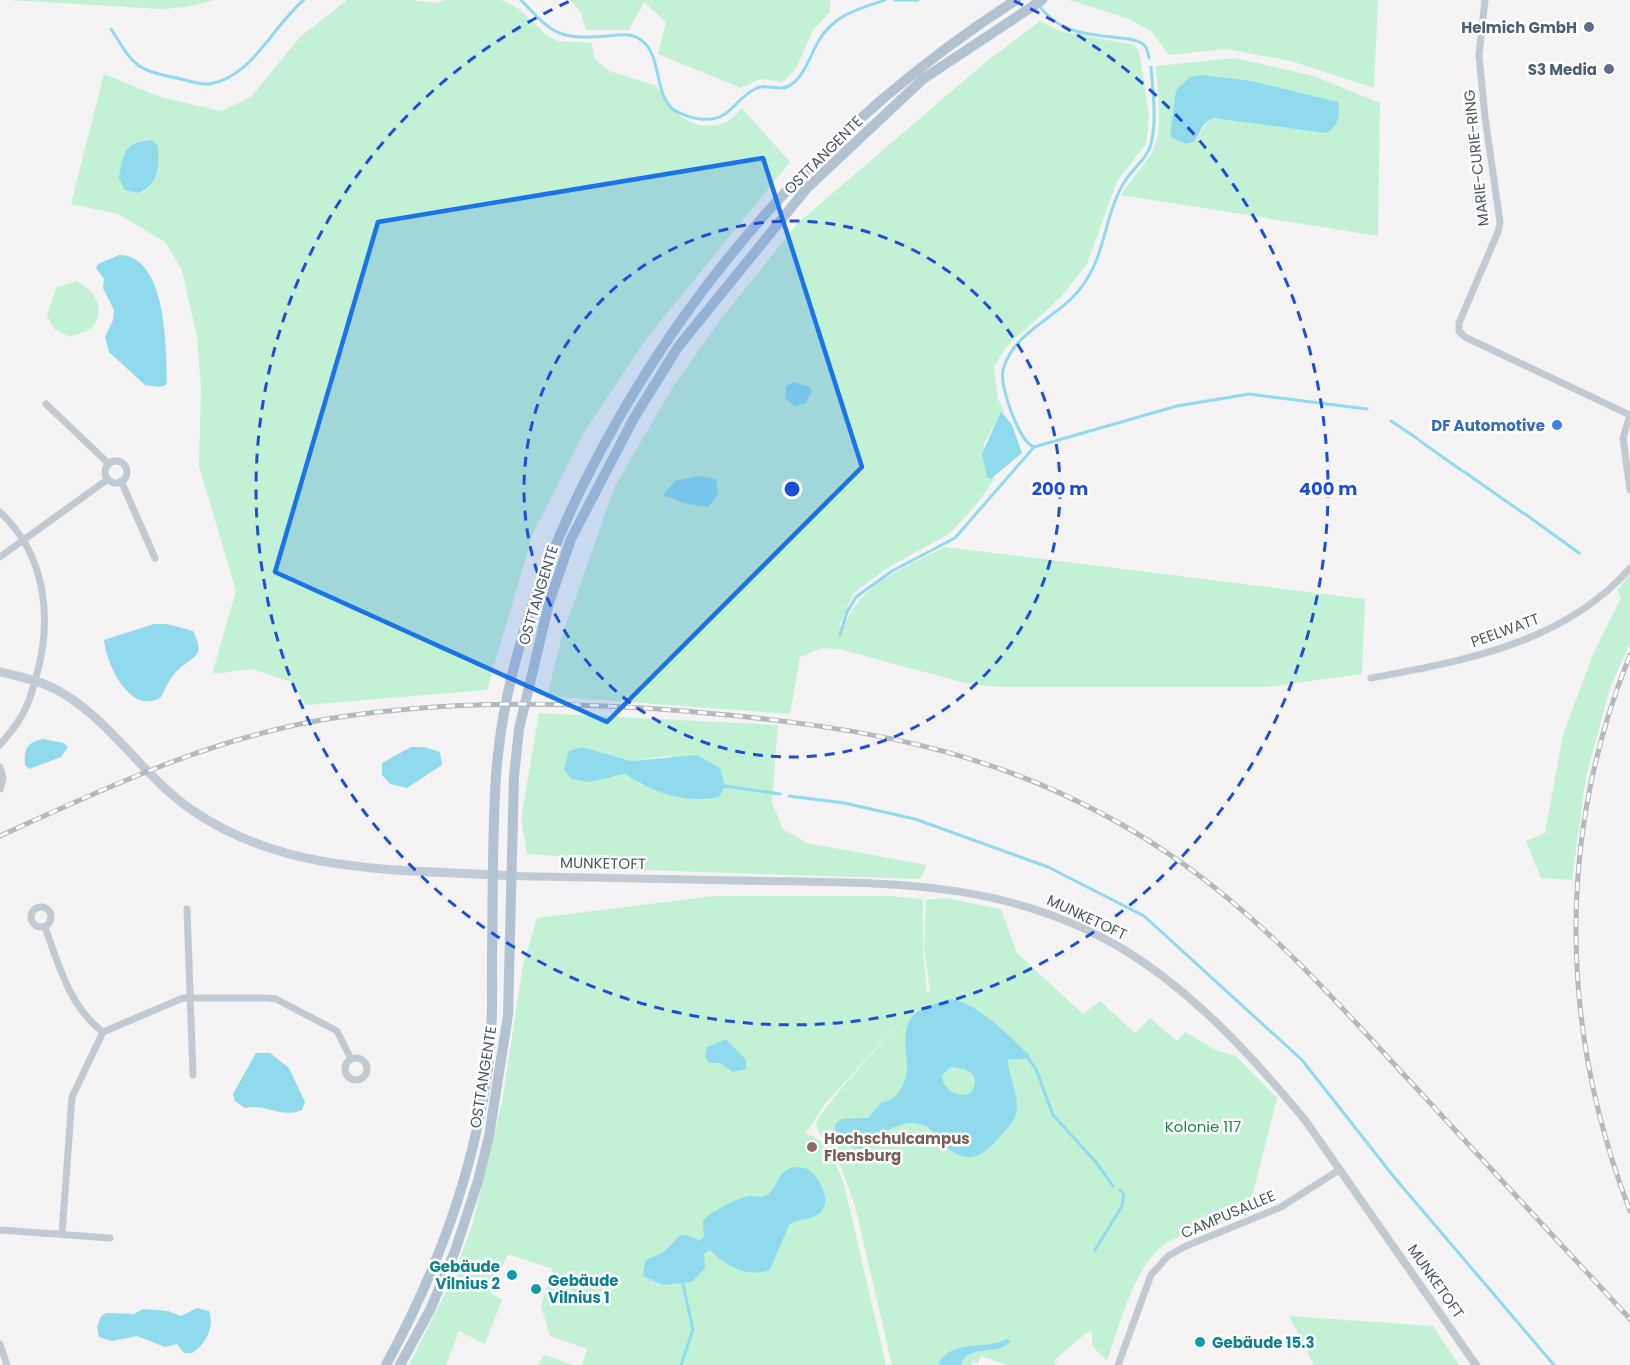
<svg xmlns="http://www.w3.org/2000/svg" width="1630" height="1365" font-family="Poppins,sans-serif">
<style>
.green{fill:#c3f1d5;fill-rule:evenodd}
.water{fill:#90daee;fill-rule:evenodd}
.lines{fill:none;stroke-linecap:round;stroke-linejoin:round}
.stream{stroke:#90daee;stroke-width:3}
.minor{stroke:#c1cad2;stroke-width:7}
.tertiary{stroke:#c1cad2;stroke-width:8}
.secondary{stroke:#c1cbd6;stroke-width:9}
.primary{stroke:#b3c2d1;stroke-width:10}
.rail-casing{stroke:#b5b8bd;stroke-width:5}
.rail{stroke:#fff;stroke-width:3;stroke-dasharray:9;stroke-linecap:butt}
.marked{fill:#1a73e8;fill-opacity:0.2;stroke:#1a73e8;stroke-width:4.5;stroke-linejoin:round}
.ring{fill:none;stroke:#1d4ed8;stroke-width:3;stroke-dasharray:10 8}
.service-dot{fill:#5c6f8a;stroke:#fff;stroke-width:2}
.shop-dot{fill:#3f7fe0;stroke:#fff;stroke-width:2}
.education-dot{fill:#8d6e63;stroke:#fff;stroke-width:2}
.culture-dot{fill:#0f9aa8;stroke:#fff;stroke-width:2}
.labels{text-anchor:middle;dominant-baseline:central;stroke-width:5;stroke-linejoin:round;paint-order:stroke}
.service-label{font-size:15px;font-weight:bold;fill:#4e5e75;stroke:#fff;text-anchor:end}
.street-label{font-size:15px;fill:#4a5661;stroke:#fff}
.shop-label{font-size:15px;font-weight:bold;fill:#366cbe;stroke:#fff;text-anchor:end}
.park-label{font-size:15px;fill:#17864f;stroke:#fff}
.education-label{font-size:15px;font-weight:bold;fill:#785e54;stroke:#fff;text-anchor:start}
.culture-label{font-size:15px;font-weight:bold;fill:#0d838f;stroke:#fff;text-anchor:start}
.centre{fill:#1d4ed8;stroke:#fff;stroke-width:3}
.ring-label{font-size:18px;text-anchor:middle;font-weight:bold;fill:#1d4ed8;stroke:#fff;stroke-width:5;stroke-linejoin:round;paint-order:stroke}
</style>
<rect width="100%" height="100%" fill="#f5f3f3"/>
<!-- green -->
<path class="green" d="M9 0H214L186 7 162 9Z
M347 0H410L436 3 446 0H502L519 9 546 35 558 41 592 43 594 58 609 71 657 86C669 111 693 134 724 123 731 121 737 113 742 108L790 162 646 339 585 431 533 533 487 690 306 705 291 682 252 669 212 674 236 591 199 466 201 388 197 337 182 270 165 242 118 214 71 204 104 74 160 97 221 111 251 97 300 37ZM158 171C154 184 147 194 132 193Z
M570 0H830V12L813 30 796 69 783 82 760 79 741 88 658 54 666 22 644 2 629 30H586L580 11Z
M1070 0H1378L1374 88 1291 61 1226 49 1169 55 1151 31 1129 19Z
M1040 21 1060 31 1134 45 1139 51 1149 115 1146 144 1117 181 1087 264 1061 297 1006 347 994 367 998 399 1005 413 1001 411 984 444 991 479 995 478 977 504 949 534 887 568 853 594 839 626 844 627C859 584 907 566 945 547L1365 599 1362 674 1266 687H999L965 683 839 649 822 648 800 657 790 714 547 696 562 636 615 486 673 387 720 320 799 222 982 65Z
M1235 58 1314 76 1380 103 1378 236 1121 195C1130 180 1142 168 1151 154 1165 129 1157 92 1156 66ZM1201 75 1214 118C1201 123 1201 140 1189 145Z
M76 281C96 290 107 311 91 329L70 337 54 329 47 315 56 288Z
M1630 574V643L1610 688 1586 776 1572 880 1541 878 1526 841 1545 833 1563 735 1593 654 1621 598 1617 590Z
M539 713 778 725 772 803 783 829 807 843 927 865 920 879 641 870 591 858 527 854 521 819ZM582 747 631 761 672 755 643 786 625 773 614 778Z
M714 896H890L921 899 923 902V948L927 994 930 991 924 949 926 900 946 898 1001 909 1017 953 1083 1014 1100 1001 1135 1033 1150 1018 1177 1041 1185 1032 1216 1050 1236 1056 1277 1098 1247 1216C1220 1223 1191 1229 1167 1243 1135 1262 1119 1327 1107 1361L1092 1346V1330C1076 1339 1068 1350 1054 1360L1057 1365H1007L981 1356 978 1363 973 1361 971 1365H892L855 1206 841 1167 827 1148 816 1125 818 1118 839 1091 914 1007 825 1104 805 1134C825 1137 835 1163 843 1180L886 1365H582L587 1349 550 1336 541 1306 553 1269 508 1254 491 1293 502 1300 485 1344 459 1331 446 1365H409L451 1282 472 1226 502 1102 523 965 537 918Z
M1289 1316 1433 1326 1459 1365H1314Z
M544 1355 573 1365H538Z"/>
<!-- water -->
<path class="water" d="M1201 75 1251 81 1338 102C1341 115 1338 126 1327 133L1214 118C1191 126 1205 158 1170 136L1176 90 1190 77Z
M152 140 158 146C159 166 160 185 138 193L125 190 119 178C123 152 125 142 152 140Z
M119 255C167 255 166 349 167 381L166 385 160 387 145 385 109 352 105 337 113 320 114 310 103 288 104 279 96 268 98 264Z
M793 382 810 387 812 391 806 403 795 406 785 398 786 386Z
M1001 411 1012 425 1022 453 991 479 987 477 982 454Z
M699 476 716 479 718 494 708 507 687 504 663 495 675 481Z
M154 624H167L193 631C207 659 192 655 176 672 169 679 166 688 161 697 130 717 106 663 104 640Z
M43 739 64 743 68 747 61 757 29 769 25 765C24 749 27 742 43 739Z
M411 747H424L440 752 442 765 407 788 390 784 382 775V763Z
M582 747 631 761 697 755 720 768 725 786 719 797C685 804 654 793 625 774L590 782 571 779 564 769 569 751Z
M951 999C977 1003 1011 1037 1030 1056L1025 1059H1008C1008 1078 1020 1094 1016 1113 1015 1122 1004 1132 998 1139 980 1160 965 1164 944 1145 936 1138 932 1126 920 1124 897 1119 880 1136 863 1149L845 1145 834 1132 836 1123 842 1119 868 1118 882 1102C897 1102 907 1082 907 1068 907 1049 899 1024 919 1011 928 1005 941 1002 951 999ZM950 1067C968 1068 982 1074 971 1093 958 1099 943 1090 942 1076Z
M726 1039 746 1060V1069L733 1072 720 1063H709L705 1057 707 1047Z
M256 1053H270L289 1068 305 1102 302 1110C282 1119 266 1103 245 1108L235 1101 233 1094Z
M793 1167C797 1168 804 1167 807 1169 819 1175 832 1201 821 1212 813 1220 799 1218 789 1225L770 1270C747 1278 726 1266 710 1250L704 1254 705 1268 692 1282 663 1285 643 1276 645 1261C651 1257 657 1256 663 1252 680 1240 675 1227 699 1241L704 1237 703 1220C715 1210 730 1202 745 1197 752 1194 761 1200 768 1194 780 1184 775 1174 793 1167Z
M197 1308 209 1311C215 1326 206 1345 192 1353H184L177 1344 165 1347 137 1336 112 1341 99 1337 97 1327 101 1316 107 1313 134 1314 143 1309 168 1311 181 1316Z
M1006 1339 1011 1341C998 1357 966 1343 961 1365H938C952 1337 983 1352 1006 1339Z"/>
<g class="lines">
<!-- stream -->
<path class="stream" d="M521 0C553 34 558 40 607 36 617 35 629 33 638 38 664 53 652 93 674 110 681 114 692 118 700 119 733 122 731 100 757 88 768 83 781 93 792 84 805 74 810 56 818 42 833 15 858 9 885 0
M895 0H918
M1038 4C1058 34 1088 34 1121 38 1128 39 1138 39 1144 45 1147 47 1148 54 1149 58
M111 29C134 65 134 70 177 78 187 80 199 85 209 84 252 78 273 25 304 0
M1391 421 1418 439
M1420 441 1461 470
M1034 447C1019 442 999 385 1003 370 1012 336 1047 322 1071 299 1108 263 1101 219 1125 181 1133 168 1147 159 1151 144 1157 119 1153 93 1151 67
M1463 471 1523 513
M1525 514 1579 553
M840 635 847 612 856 597 892 571 955 538 1034 447 1177 406 1249 394 1367 409
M725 786 780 794
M789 796 844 803 915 819 1048 867 1144 916 1302 1060 1394 1177 1554 1365
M1028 1058 1036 1069 1053 1115 1095 1161 1113 1186
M1095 1250 1122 1206 1124 1194 1120 1190
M681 1365 693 1330 683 1284"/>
<!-- minor -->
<path class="minor" d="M1485 0 1479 55 1485 117 1500 222 1498 232 1459 323V331L1465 337 1630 415
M46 404 109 464
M1630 415 1623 438 1630 490
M105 472a11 11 0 1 1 22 0a11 11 0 1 1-22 0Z
M121 481 155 558
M0 512C46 555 53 619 36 677 32 692 28 707 19 720 14 729 6 737 0 745
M0 557 108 479
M1371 678C1464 661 1565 643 1630 568
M0 767 3 778 0 789
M31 917a10 10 0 1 1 20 0a10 10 0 1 1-20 0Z
M187 909 193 1075
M45 927C58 963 70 1008 103 1032
M345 1069a11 11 0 1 1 22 0a11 11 0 1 1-22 0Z
M0 1230 110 1238
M62 1234 72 1097 103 1032 183 998H267L276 999 337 1031 351 1059
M0 1344 7 1365
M1118 1365 1151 1275 1168 1256 1186 1246 1281 1207 1339 1170"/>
<!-- tertiary -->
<path class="tertiary" d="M512 876C595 878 678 879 761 881 889 883 1006 880 1121 948 1193 991 1252 1056 1305 1120L1476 1365"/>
<!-- secondary -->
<path class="secondary" d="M0 672C22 677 45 682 64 694 113 724 145 778 192 810 287 876 403 869 512 876"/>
<!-- primary -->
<path class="primary" d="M386 1365C437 1271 473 1175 488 1068 493 1032 492 994 492 958 493 897 492 836 496 776 503 674 539 574 584 483 683 285 829 120 1016 0
M400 1365 430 1310 455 1251 478 1181 489 1136 508 1015 514 776 519 729 549 603 571 539 634 418 678 347 807 188 923 79 1042 0"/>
<!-- rail casing -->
<g class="rail-casing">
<path id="rail" d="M1630 655C1556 838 1560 1029 1630 1211
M0 836C105 788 212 738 327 719 445 700 565 701 684 711 870 727 1025 752 1182 863 1267 923 1336 1001 1406 1077 1481 1158 1555 1238 1630 1319"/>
</g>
<!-- rail -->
<use href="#rail" class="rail"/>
</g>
<!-- marked area -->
<path class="marked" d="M763 158 862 467 607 722 275 572 378 222Z"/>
<!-- distance rings -->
<g class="ring">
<circle cx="792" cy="489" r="268"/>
<path d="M1014 1A536 536 0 1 1 570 1"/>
</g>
<!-- markers -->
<g class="service-dot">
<circle cx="1589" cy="27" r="6"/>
<circle cx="1609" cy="69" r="6"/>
</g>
<circle class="shop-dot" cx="1557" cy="425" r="6"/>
<circle class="education-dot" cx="812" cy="1147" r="6"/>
<g class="culture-dot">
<circle cx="512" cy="1275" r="6"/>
<circle cx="536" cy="1289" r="6"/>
<circle cx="1200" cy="1342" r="6"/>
</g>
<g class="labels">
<!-- service labels -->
<g class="service-label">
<text x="1577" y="27">Helmich GmbH</text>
<text x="1597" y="69">S3 Media</text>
</g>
<!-- street labels -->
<g class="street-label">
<text transform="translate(823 155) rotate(-45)">OSTTANGENTE</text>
<text transform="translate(1476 158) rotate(-96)">MARIE-CURIE-RING</text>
<text transform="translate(538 595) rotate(-73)">OSTTANGENTE</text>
<text transform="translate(1505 630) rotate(-20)">PEELWATT</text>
<text transform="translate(603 863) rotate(1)">MUNKETOFT</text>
<text transform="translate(1087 917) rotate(25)">MUNKETOFT</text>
<text transform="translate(483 1077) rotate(-81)">OSTTANGENTE</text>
<text transform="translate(1228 1214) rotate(-23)">CAMPUSALLEE</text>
<text transform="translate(1436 1281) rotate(55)">MUNKETOFT</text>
</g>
<!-- shop labels -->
<g class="shop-label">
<text x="1545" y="425">DF Automotive</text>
</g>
<!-- park labels -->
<g class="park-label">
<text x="1203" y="1126">Kolonie 117</text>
</g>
<!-- education labels -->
<g class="education-label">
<text x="824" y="1138">Hochschulcampus<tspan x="824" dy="17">Flensburg</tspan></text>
</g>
<!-- culture labels -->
<g class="culture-label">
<text x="500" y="1266" text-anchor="end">Gebäude<tspan x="500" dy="17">Vilnius 2</tspan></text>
<text x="548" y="1280">Gebäude<tspan x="548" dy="17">Vilnius 1</tspan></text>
<text x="1212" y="1342">Gebäude 15.3</text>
</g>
</g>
<circle cx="792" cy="489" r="9" class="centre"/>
<g class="ring-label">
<text x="1060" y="495">200 m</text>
<text x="1328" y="495">400 m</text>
</g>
</svg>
